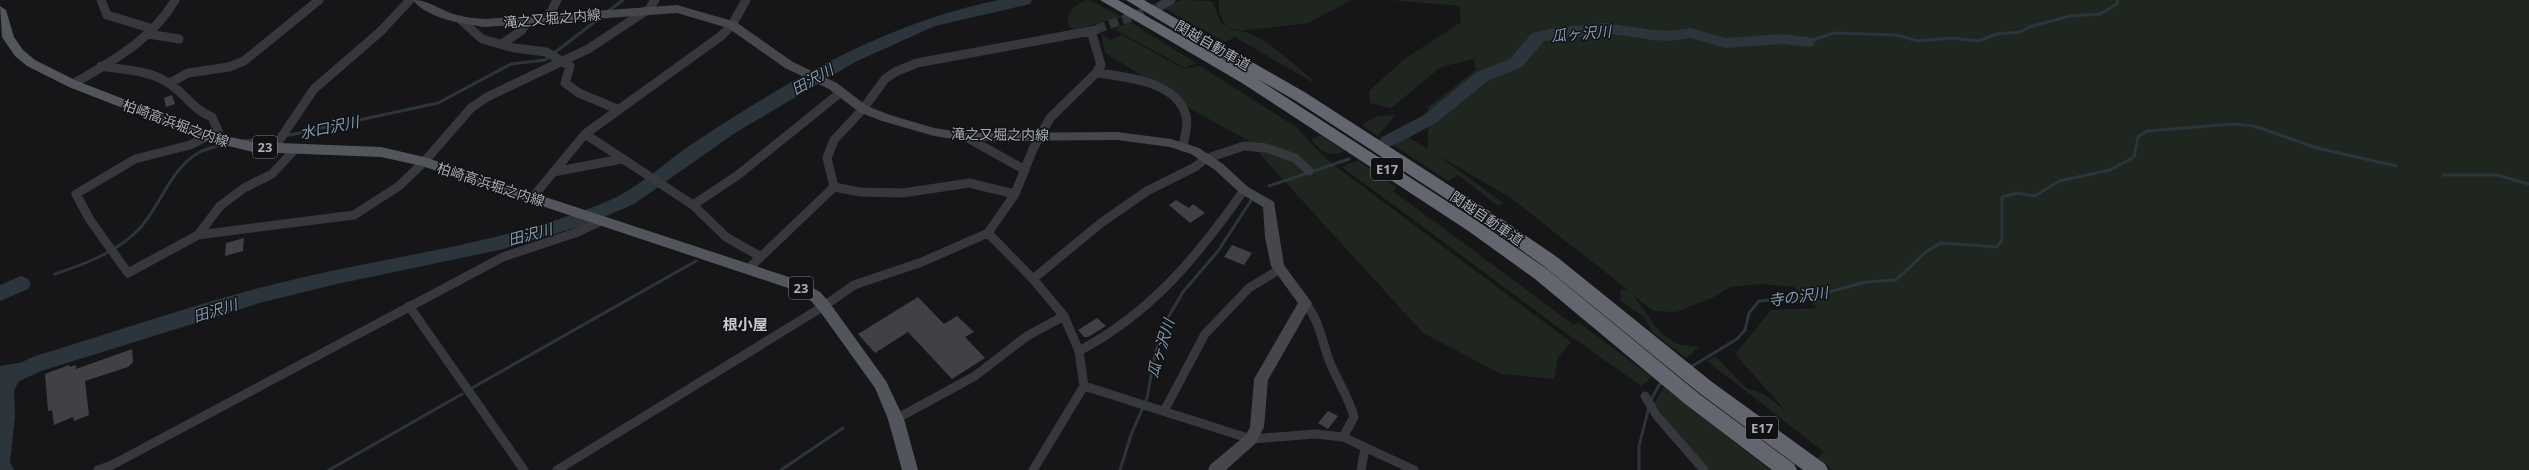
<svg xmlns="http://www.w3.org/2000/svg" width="2529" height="470" font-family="'Noto Sans','Noto Sans JP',sans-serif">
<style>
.green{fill:#1e261f}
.water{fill:#2c353c}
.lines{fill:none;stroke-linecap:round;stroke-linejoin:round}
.stream{stroke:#2c353c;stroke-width:3}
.river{fill:#2c353c;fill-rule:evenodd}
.building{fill:#404145}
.street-tunnel{stroke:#333438;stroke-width:9;stroke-dasharray:9 4.5;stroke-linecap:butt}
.street{stroke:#37383d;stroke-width:9}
.secondary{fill:#45474d;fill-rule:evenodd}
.primary{fill:#53555c;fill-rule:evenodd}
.highway{fill:#63666e;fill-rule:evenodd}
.labels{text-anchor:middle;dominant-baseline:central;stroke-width:3;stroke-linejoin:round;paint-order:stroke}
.shield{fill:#111113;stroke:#7b7e86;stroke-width:1}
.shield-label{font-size:13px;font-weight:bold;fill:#a8adb8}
.street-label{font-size:14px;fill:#a8adb8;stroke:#111113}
.water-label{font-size:15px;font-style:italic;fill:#7f9bb3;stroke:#111113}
.neighbourhood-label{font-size:15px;font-weight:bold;fill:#c9ccd4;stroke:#111113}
</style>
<rect width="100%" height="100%" fill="#161618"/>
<!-- green -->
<path class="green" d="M1086 0H1089L1122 17 1074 30 1069 27 1067 18 1074 7Z
M1182 0 1212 1 1221 23 1226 26 1219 13V0H1351L1309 23 1240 31 1227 27C1234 32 1240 30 1248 33 1272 42 1294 65 1314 81L1312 82 1235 37 1225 42 1162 7Z
M1391 0H2529V470H1833L1817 458 1824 452 1707 361 1715 356 1746 388 1764 394 1787 412 1735 354 1771 310 1818 308 1794 287 1761 284 1730 287 1712 298 1676 312 1653 311 1632 294 1660 332 1677 344 1699 347 1686 358 1653 333 1644 317 1620 300 1621 289 1628 290 1511 198 1439 156 1503 203 1498 206 1458 175 1448 181 1392 144 1406 136 1428 149V107L1476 70 1474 59 1441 67 1391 108 1370 103 1369 91 1403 60 1461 22 1459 6Z
M1130 22 1196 63 1185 68 1114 29Z
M1101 33 1110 40 1122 35 1184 69 1200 66 1296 127 1326 159 1571 342 1558 357 1554 379 1501 374 1423 333 1247 140 1173 99 1133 70 1105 53Z
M1395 115 1378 136 1362 125 1377 116Z
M1321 135 1345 151C1330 158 1322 152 1311 140Z
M1358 160 1397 188 1393 191 1574 325 1578 322 1652 377 1641 386 1555 325 1342 167Z
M1664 387 1770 470H1710L1688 449 1654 403Z"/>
<!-- water -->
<path class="water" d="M31 361V370L21 376 14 391 15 416 10 462 14 470H0V366Z"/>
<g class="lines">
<!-- stream -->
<path class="stream" d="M607 12 623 0
M1807 42 1834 33 1897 35 1917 41 1952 38 1978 41 1997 34 2020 32 2029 27 2070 16 2100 14 2117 4 2118 0
M285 136 438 103 511 64 545 60 601 17
M242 141 278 138
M2443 175H2497L2529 184
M1269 186 1349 159
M55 274C85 264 118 252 140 228 161 205 171 167 200 152 208 148 217 146 226 144
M1689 368 1737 339 1745 330 1749 313 1759 301 1810 297 1866 282 1896 280 1927 251 1941 243 1997 247 2002 240V197L2017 193 2035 196 2059 181 2110 170 2134 157 2138 137 2147 131 2233 124 2254 126 2317 148 2396 166
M472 388 696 261
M1651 400 1659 385 1664 382
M329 470 462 394
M781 470 843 428
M1120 470 1131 435 1147 398 1155 354 1166 321 1183 292 1218 251 1252 199
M1639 470V446L1649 407"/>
<!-- river -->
<path class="river" d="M999 0H1032L1030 4 935 26 855 62 735 133 634 204 585 225 499 250 337 284 263 302 41 371 0 390V372L35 356C123 330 210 298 300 278 403 254 510 242 608 201 641 187 668 159 698 140 793 78 886 23 999 0Z
M1606 23 1653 30 1670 31 1691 28 1725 38 1784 34 1813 38 1815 42 1813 46 1807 47 1784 44 1725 48 1691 38 1670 41 1653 40 1606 33 1544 41 1522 67 1489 80 1436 123 1394 145 1388 147 1382 145 1379 141 1382 137 1424 115 1477 72 1510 59 1532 33 1555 28Z
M21 276 28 279 31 284 28 289 0 301V285Z"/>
</g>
<!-- building -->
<path class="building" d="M172 95 175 104 166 107 164 98Z
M1176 200 1189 208 1193 204 1205 213 1190 223 1169 205Z
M244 238 243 251 225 256 226 243Z
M1232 245 1252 253 1244 265 1224 257Z
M918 297 944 324 957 316 974 332 965 337 985 358 952 379 908 332 875 353 858 334Z
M1097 318 1106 326 1088 337H1084L1078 330Z
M132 349 133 362 128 367 85 381 89 415 74 421 73 417 54 425 52 410 48 411 45 374 69 365 70 367 76 365V369Z
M1328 411 1338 416 1328 429 1318 423Z"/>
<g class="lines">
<!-- street-tunnel -->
<path class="street-tunnel" d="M1097 29 1156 8"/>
<!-- street -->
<path class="street" d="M101 0 107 15 153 29
M1160 6 1171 0
M547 19 557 0
M461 20 482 39 514 48 546 52 570 66 565 83 579 93 617 109
M148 34 179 39
M502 44 521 31 528 21
M101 66C124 70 151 70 170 84 185 94 195 111 212 117L218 131 190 145 135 159 76 194 90 220 128 273 198 235 354 215 399 186 424 162 471 108 487 97 588 49 649 9 655 0
M1096 73C1126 77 1177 81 1186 116 1189 126 1184 138 1183 147
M170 83 188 73 229 67 244 61 319 0
M73 84C112 61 152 40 175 0
M585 134 693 205 726 237 761 257
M966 137 1025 170
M274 148 314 89 381 31 410 0
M553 172 622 159
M834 187 860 192 903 193 969 183 1015 194
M532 198 585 134 721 36 732 25 746 0
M693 205 738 175 841 92
M988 233 1033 279 1064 316 1079 351 1084 386 1033 470
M198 235 220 206 244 188 272 174 296 148
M748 269 834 187 827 158 834 140 863 109 885 79 895 72 917 63 1096 30
M1033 279 1101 223 1147 191 1195 167 1205 159 1244 146 1266 148 1295 158 1309 171
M1305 303C1320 321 1321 339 1329 360 1336 379 1349 397 1354 417L1343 437
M409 306 524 470
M1079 351C1152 312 1197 257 1244 190
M1084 386 1251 439 1316 434 1343 437 1414 470
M1645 396 1657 416 1704 470
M1164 411 1205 334 1249 288 1280 269
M896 419 975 376 1027 336 1064 316
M98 470 112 465 503 257 578 232 601 221
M557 470 824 306 854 285 922 262 988 233 1015 194 1033 149 1050 118 1096 73 1101 65 1091 31
M1361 470 1365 448"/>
<!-- secondary -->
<path class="secondary" d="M413 0C428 0 435 7 448 12 460 17 472 18 485 19L677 5 736 22 793 62 837 83 867 106 890 115 934 128 966 133 1117 132 1171 139 1199 148 1223 164 1248 187 1274 202 1284 265 1312 303 1268 380 1264 427 1256 443 1226 470H1208L1210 465 1246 435 1250 427 1254 379 1298 303 1271 266 1265 237 1263 207 1240 193 1215 170 1191 154 1170 147 1117 140 966 141 934 136 882 121 859 112 829 89 785 68 728 28 677 13 485 27C464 24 427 19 413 0Z"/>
<!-- primary -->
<path class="primary" d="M0 6 6 10 14 37 23 50 35 60 77 81 212 133 253 142 381 147 424 157 801 281 820 292 829 302 886 381 904 419 918 470H902L888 419 875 388 819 310 810 300 791 289 422 166 381 157 253 152 204 140 69 87 27 66 15 56 2 37Z"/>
<!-- highway -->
<path class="highway" d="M1100 0H1118L1242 70 1126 0H1144L1306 93 1500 218 1557 257 1712 382 1825 464 1828 470H1803L1698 392 1545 267 1488 226 1296 101 1256 78 1479 222 1547 269 1698 393 1794 464 1797 470H1772L1684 403 1535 279 1467 230 1242 83Z"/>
</g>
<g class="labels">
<!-- shield labels -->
<g class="shield">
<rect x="253" y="136" width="24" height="22" rx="3"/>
<rect x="1371" y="158" width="32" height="22" rx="3"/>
<rect x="789" y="277" width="24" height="22" rx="3"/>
<rect x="1746" y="417" width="32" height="22" rx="3"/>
</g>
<g class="shield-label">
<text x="265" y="147">23</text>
<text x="1387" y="169">E17</text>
<text x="801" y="288">23</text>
<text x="1762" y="428">E17</text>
</g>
<!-- street labels -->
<g class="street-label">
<text transform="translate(552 18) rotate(-5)">滝之又堀之内線</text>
<text transform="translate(1213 45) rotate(30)">関越自動車道</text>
<text transform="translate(176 123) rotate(20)">柏崎高浜堀之内線</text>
<text transform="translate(1000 134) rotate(1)">滝之又堀之内線</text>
<text transform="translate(491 184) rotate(18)">柏崎高浜堀之内線</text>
<text transform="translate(1487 218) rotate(34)">関越自動車道</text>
</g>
<!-- water labels -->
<g class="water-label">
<text transform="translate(1581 33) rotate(-5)">瓜ヶ沢川</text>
<text transform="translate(812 79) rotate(-29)">田沢川</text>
<text transform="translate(329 127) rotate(-12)">水口沢川</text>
<text transform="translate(530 234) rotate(-15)">田沢川</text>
<text transform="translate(1798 296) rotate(-8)">寺の沢川</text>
<text transform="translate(215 310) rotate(-17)">田沢川</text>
<text transform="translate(1160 348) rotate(-73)">瓜ヶ沢川</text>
</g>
<!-- neighbourhood labels -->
<g class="neighbourhood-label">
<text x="745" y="324">根小屋</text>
</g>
</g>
</svg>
